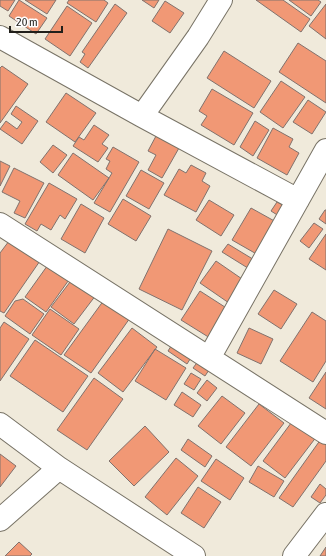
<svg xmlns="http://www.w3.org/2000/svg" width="326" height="556" font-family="'Asap Condensed',sans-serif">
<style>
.building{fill:#f19875;stroke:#81726d}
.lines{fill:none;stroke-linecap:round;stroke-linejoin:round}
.minor-casing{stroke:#787366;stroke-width:24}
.minor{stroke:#fff;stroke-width:22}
</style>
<rect width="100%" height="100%" fill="#f0eadb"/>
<!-- building -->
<path class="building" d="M0 0H15L8 11 0 6Z
M19 0 47 18 36 34 9 16Z
M25 0H56L47 14Z
M69 0H104L108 3 96 22 67 3Z
M142 0H159L154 8Z
M256 0H283L310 19 301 32Z
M289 0H318L321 2 311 16Z
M165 1 184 13 170 33 152 21Z
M115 4 127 13 88 68 80 62 85 54 82 52Z
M326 4V39L309 26Z
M67 6 92 23 70 56 45 39Z
M298 43 326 61V103L279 72Z
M224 51 271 81 254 108 207 78Z
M2 66 28 84 0 123V68Z
M281 81 305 97 283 128 260 112Z
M212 89 253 113 234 145 201 125 207 116 199 111Z
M66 93 96 113 75 142 46 122Z
M308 100 326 112 312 134 293 122Z
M16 106 38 121 22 144 0 129 6 121 17 129 22 122 11 114Z
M255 121 269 130 253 156 240 147Z
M94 125 109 135 102 144 108 148 98 162 73 146 79 137 84 140Z
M273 128 293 139 289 147 299 153 287 175 257 158Z
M156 136 179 148 162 178 148 170 156 155 148 151Z
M53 145 67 155 53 173 40 162Z
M113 147 139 162 110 212 94 203 112 173 106 169 110 161 106 159Z
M73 153 109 178 93 200 58 175Z
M0 161 10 166 0 186Z
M191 165 206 173 202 181 210 186 196 212 164 195 179 169 186 173Z
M14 168 44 183 25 218 14 213 20 201 2 192Z
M141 170 164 183 149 209 126 196Z
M49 183 77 199 65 219 60 215 51 230 41 224 37 231 25 224Z
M123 199 151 216 136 241 108 224Z
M209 200 234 215 221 236 196 220Z
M277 202 288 208 282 218 271 211Z
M81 204 104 218 85 253 61 239Z
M251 208 278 223 260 256 232 240Z
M325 210H326V224L319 219Z
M314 223 323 229 309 248 300 241Z
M168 229 212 251 182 310 139 289Z
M326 234V270L309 259Z
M12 237 42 258 4 313 0 311V253Z
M228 244 256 261 251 270 222 252Z
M216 261 245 281 229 303 200 283Z
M50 262 71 277 46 312 25 297Z
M73 278 96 295 74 324 51 307Z
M274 290 297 304 281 329 258 314Z
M200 291 228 309 210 338 181 320Z
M23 299 44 314 30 334 5 316 15 301Z
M104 300 130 318 91 373 64 355Z
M50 309 79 329 61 355 32 335Z
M312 312 326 321V361L313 382 280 361Z
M4 322 29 339 0 381V328Z
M132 328 157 347 123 392 98 373Z
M249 328 273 339 261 364 237 353Z
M35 340 88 376 63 412 10 376Z
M173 343 192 356 187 364 168 351Z
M155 349 186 368 166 400 135 381Z
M199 360 211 367 205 376 193 368Z
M326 372V409L309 398Z
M191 373 201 379 194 390 184 384Z
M94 378 123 399 87 450 57 430Z
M207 380 217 388 207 401 197 393Z
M182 392 201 405 193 417 174 405Z
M222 396 245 413 221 444 198 426Z
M259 404 284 423 251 466 226 447Z
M294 419 317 436 285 478 263 461Z
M145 426 169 452 134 486 109 461Z
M188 439 212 456 205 467 181 450Z
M321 439 326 442V461L293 507 279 498Z
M0 454 16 466 0 487Z
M176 458 198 476 167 515 145 497Z
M216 459 244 478 230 500 201 481Z
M258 466 284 481 274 497 249 482Z
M320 484 326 489V495L320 503 311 497Z
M198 487 221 502 204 528 181 513Z
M19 542 32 554 30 556H5Z
M326 547V556H320Z"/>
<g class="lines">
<!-- minor casing -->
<g class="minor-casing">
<path id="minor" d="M0 37 142 116 298 200
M142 116 198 37 221 0
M0 224 326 433
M209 358 326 150
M0 424 59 468 194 556
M0 520 59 468
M294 556 326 514"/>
</g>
<!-- minor -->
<use href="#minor" class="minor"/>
</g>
<!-- scale -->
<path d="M10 26v6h52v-6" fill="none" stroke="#211f1a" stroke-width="2"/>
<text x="16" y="26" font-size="12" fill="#211f1a" stroke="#ffffff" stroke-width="3" paint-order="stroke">20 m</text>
</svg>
